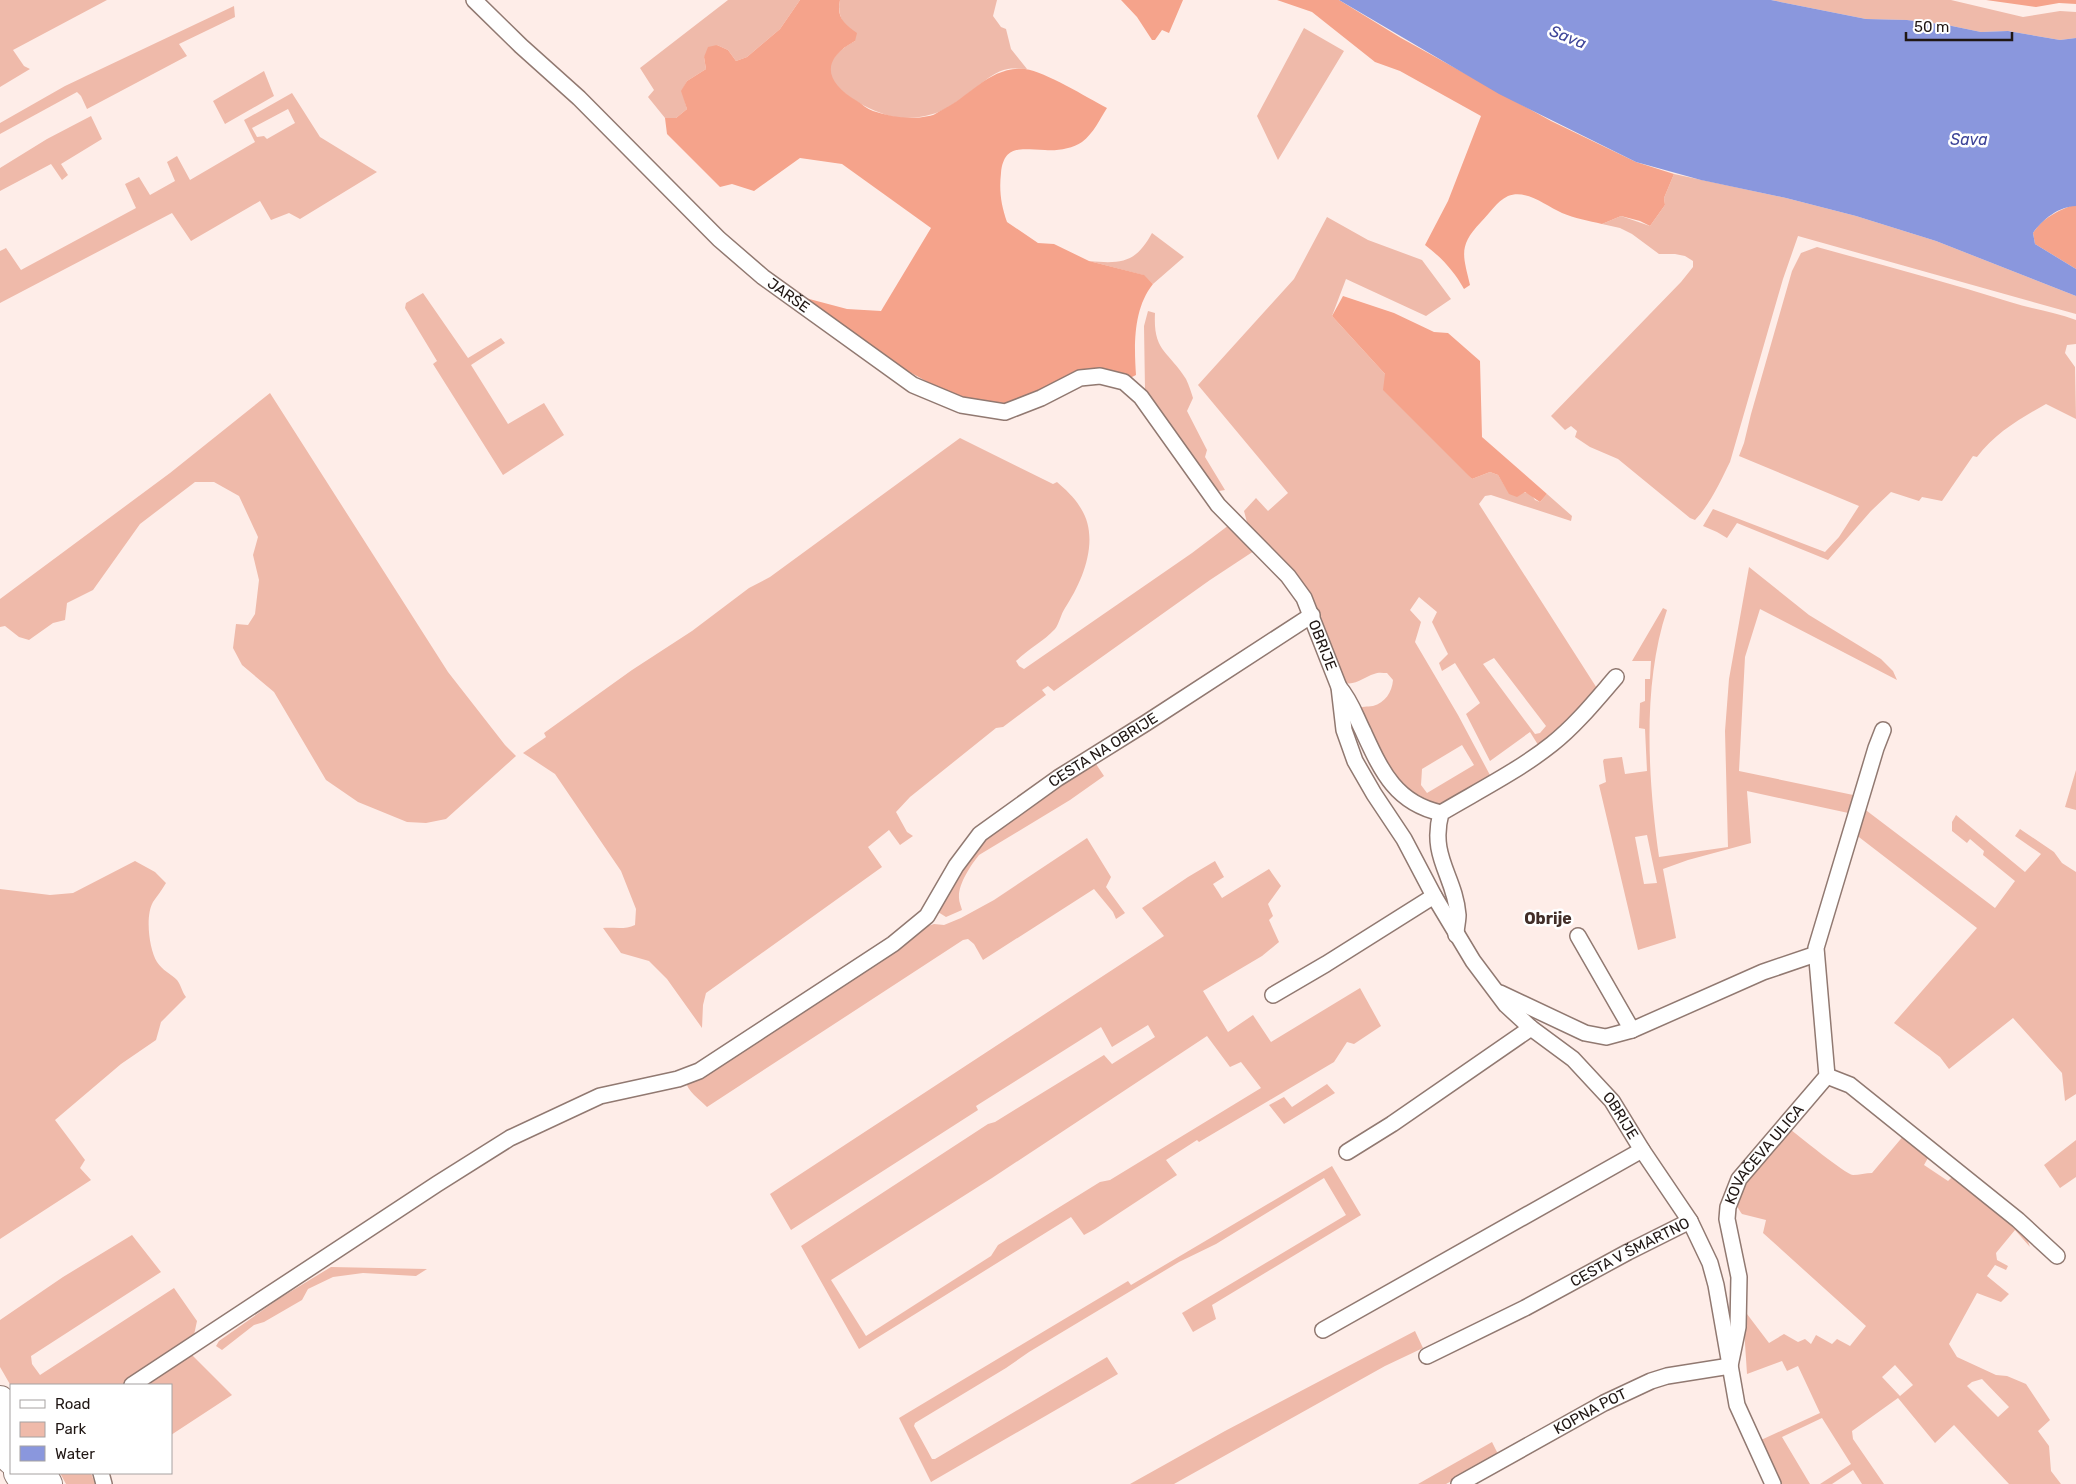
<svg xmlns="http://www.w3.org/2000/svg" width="2076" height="1484" font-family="Rubik,sans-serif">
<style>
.green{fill:#efbaaa;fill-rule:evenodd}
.forest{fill:#f5a38b}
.water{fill:#8a97dd}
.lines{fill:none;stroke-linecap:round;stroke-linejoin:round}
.street-casing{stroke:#917971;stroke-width:18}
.highway-casing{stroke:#917971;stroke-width:30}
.street{stroke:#fff;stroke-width:15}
.highway{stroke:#fff;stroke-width:28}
.labels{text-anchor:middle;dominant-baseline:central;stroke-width:5;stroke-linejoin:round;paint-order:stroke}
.street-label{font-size:15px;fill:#201714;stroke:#fff}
.water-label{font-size:16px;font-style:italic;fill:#3e4599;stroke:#fff}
.neighbourhood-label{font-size:16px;font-weight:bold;fill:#412d27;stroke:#fff}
</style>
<rect width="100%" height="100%" fill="#feede8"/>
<!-- green -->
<path class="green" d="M0 0H107L13 50 24 66 30 69 0 87Z
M728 0H800L780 29 747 57 736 61 728 50 717 45 704 57 706 69 687 81 682 91 687 109 676 118H665L648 97 654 90 640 68Z
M840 0H997L993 16 1001 27 1006 29 1011 49 1027 69C1021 69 1014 68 1008 69 996 71 987 79 978 86 951 106 939 118 903 118 884 118 840 97 832 79 824 61 842 48 855 41 846 28 836 16 840 0Z
M1771 0H1951L2023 17 2060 11 2076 12V38L2060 40 2008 31 1981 32 1947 25 1907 20 1866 19Z
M234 6 235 17 179 44 187 56 87 109 81 96 77 92 0 134V123L65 86Z
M1304 28 1344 51 1278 160 1257 116Z
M264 71 274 96 225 124 213 101Z
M292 93 320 137 377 172 300 219 289 213 271 220 260 201 191 241 172 213 0 303V251L6 248 21 270 136 208 125 184 139 177 150 195 175 181 167 162 177 156 190 180 255 142 244 120ZM288 109 295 123 267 139 264 136 257 137 252 128Z
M91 116 102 139 61 164 68 175 62 180 51 164 0 191V168L47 139Z
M1674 174 1786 198 1856 216 1936 241 2076 296V314L1798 236 1783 279 1730 462C1720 482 1711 503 1695 520L1690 518 1618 459 1590 447 1575 437 1577 431 1571 426 1565 430 1551 416 1681 282 1693 267V261L1685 256 1675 254H1659L1632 234 1620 228 1602 224 1621 216 1650 226 1665 205 1664 198Z
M1327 217 1368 240 1422 260 1451 299 1426 316 1346 279 1332 316 1385 374 1472 479 1490 472 1498 475 1506 488 1531 494 1535 500 1540 502 1547 494 1572 516 1571 521 1491 495 1485 496 1479 504 1600 693 1540 748 1530 732 1490 761 1466 714 1480 703 1455 663 1442 671 1439 663 1448 654 1432 622 1437 612 1419 597 1410 610 1421 622 1415 642 1458 715 1491 777 1443 804 1430 806 1398 788 1356 709C1362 706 1367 707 1373 706 1385 703 1392 692 1393 680L1387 673C1383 673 1378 672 1374 674 1364 677 1354 687 1343 682L1318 628 1248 526 1244 511 1256 498 1268 511 1288 493 1198 385 1294 279ZM1494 658 1546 726 1540 733 1535 734 1483 664ZM1462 745 1474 765 1427 793 1421 785 1422 769Z
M1152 233 1184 257 1153 284 1143 275 1089 261C1121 264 1136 263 1152 233Z
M1817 247C1882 265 1946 282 2010 302 2032 309 2054 312 2076 320V344L2067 345 2065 353 2075 367 2076 419 2046 404C2021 418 1995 433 1977 457L1973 456 1942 501 1922 497 1919 501 1891 492 1871 511 1828 560 1737 523 1727 538 1717 532 1703 526 1713 509 1825 552 1839 537 1859 506 1739 456 1744 443 1751 414 1792 271 1801 253Z
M423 293 468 358 501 338 505 343 471 365 508 424 544 403 564 435 503 475 433 364 437 361 405 308 406 303Z
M1148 311 1155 313C1153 352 1168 350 1186 379 1189 385 1191 392 1193 398L1187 411 1207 450 1205 457 1225 490 1219 491 1192 461 1161 417 1145 390 1144 326Z
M270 393 448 672 505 745 516 756 446 819 426 823 407 822 358 802 326 780 274 692 242 665 233 648 236 624 248 625 255 614 259 580 253 555 258 537 239 496 214 482H195L140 524 93 590 67 603 65 620 53 623 29 640 19 637 5 626 0 627V599L170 473Z
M960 438 1053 484 1057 482C1065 489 1074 497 1080 507 1101 538 1083 581 1065 608 1061 614 1059 624 1055 629 1044 641 1028 649 1016 661L1019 666 1024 669 1192 553 1229 525 1254 551 1210 580 1054 691 1048 686 1042 690 1046 695 1003 727 996 728 910 797 896 812 907 832 913 836 900 845 889 830 868 847 882 867 706 993 703 1005 702 1028 667 979 649 961 621 953 603 928C614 927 625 930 635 925L636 909 621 871 555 774 523 753 546 737 544 733 632 670 692 631 749 588 770 577Z
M1749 567 1809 615 1881 659 1893 671 1897 680 1760 609 1745 657 1739 771 1858 796 1853 814 1747 791 1751 843 1688 860 1663 869 1676 938 1638 950 1599 785 1606 782 1603 761 1604 759 1622 757 1625 774 1647 771 1645 729 1639 728 1640 703 1645 701V679H1650L1651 661H1632L1663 608 1667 610C1642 684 1648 780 1659 857L1728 847 1725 731 1729 679ZM1647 835 1657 883 1644 884 1635 837Z
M1094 761 1104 776 1070 800 979 855C971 865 958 884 959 898 959 902 961 906 962 910L946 917 938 912 967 858 978 845 1003 823Z
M2076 770V810L2065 807Z
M1864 811H1867L1995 908 2015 881 1983 855 1984 851 1970 839 1967 843 1952 831V822L1956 815 2025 872 2041 854 2015 836 2020 829 2054 852 2062 863 2076 872V1094L2065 1101 2062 1073 2013 1018 1949 1069 1940 1057 1894 1023 1977 928 1855 834Z
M1087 838 1111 877 1106 887 1125 913 1116 919 1113 912 1094 889 983 960 974 944 968 939 963 940 707 1107C699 1099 688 1092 685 1080L922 928 934 924 944 925 961 918 994 900Z
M135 861 155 872 166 883C162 890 157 896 153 902 145 916 149 949 157 962 162 970 171 974 177 980 181 985 182 992 186 997L161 1022 156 1040 121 1064 55 1120 85 1160 80 1168 91 1180 0 1239V889L50 895 73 893Z
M1215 861 1224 877 1213 884 1222 898 1269 869 1281 886 1268 904 1273 916 1269 920 1279 942 1262 956 1203 991 1228 1032 1253 1015 1271 1042 1360 988 1381 1026 1354 1044 1347 1042 1334 1062 1199 1142 1197 1140 1166 1160 1177 1175 1095 1229 1084 1235 1071 1217 859 1349 801 1246 988 1124 995 1122 1104 1055 1112 1064 1155 1037 1148 1025 1112 1047 1101 1027 976 1106 978 1110 791 1230 770 1194 1164 936 1142 908 1188 877ZM1207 1036 1230 1067 1241 1062 1261 1088 1110 1180 1100 1182 998 1245 991 1256 866 1336 831 1280 992 1178Z
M1327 1084 1335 1093 1284 1124 1269 1105 1284 1097 1292 1107Z
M1787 1127C1798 1135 1845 1174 1853 1175 1859 1175 1866 1173 1872 1173L1905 1134 1929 1156 1924 1165 1948 1181 1954 1175C1973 1190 2026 1225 2030 1247L2015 1230 1996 1253 1997 1260 2008 1266 2006 1270 1995 1265 1987 1276 2009 1294 2001 1302 1977 1293 1949 1344 1957 1357 1996 1375 2007 1376 2026 1384 2050 1420 2038 1431 2049 1446 2051 1471 2061 1484H2009L1954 1425 1935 1443 1898 1398 1852 1431 1853 1439 1884 1484H1862L1853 1470 1832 1484H1820L1851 1464 1822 1418 1782 1437 1810 1484H1779L1761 1440 1820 1413 1798 1366 1787 1371 1782 1361 1747 1374 1743 1313 1747 1314 1769 1343 1784 1334 1798 1342 1805 1339 1811 1344 1816 1335 1832 1344 1837 1339 1850 1346 1866 1326 1763 1233 1766 1220 1742 1214C1739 1210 1736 1205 1736 1200 1736 1185 1776 1141 1787 1127ZM1895 1365 1913 1385 1900 1396 1882 1377ZM1982 1379 2009 1407 1998 1417 1967 1386 1972 1382Z
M2076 1140V1177L2060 1188 2044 1165Z
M1332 1166 1361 1215 1212 1305 1216 1319 1193 1332 1182 1313 1346 1215 1324 1178 1216 1244 1179 1262 1029 1352 1006 1368 915 1423 914 1426 932 1459H935L1107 1357 1118 1374 931 1482 899 1418 1128 1281 1131 1285Z
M132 1235 161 1272 31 1356 32 1364 40 1375 174 1288 197 1321 194 1335 123 1385 11 1386 0 1367V1320L63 1277Z
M331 1267 427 1269 416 1276 363 1273 333 1277 308 1289 302 1300 264 1322 254 1325 222 1350 216 1346 219 1341 280 1298Z
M1415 1331 1423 1348 1385 1366 1174 1484H1130L1225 1431Z
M191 1354 232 1395 171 1435V1385H148Z
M1492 1442 1499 1456 1446 1484H1418Z
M60 1473H91L95 1484H66Z"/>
<!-- forest -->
<path class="forest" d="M800 0H840C836 17 844 24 857 33L855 41C820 60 825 82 857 101 862 104 867 109 873 111 891 117 910 120 929 116 933 116 938 112 942 110 971 96 990 66 1025 69 1046 72 1086 97 1107 108 1100 119 1093 134 1082 142 1072 149 1056 151 1045 150 1023 150 1004 143 1001 173 999 191 1001 205 1007 222L1038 243 1054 244 1089 261 1144 275 1153 284C1133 309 1134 345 1136 375L1130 378 1097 370 1042 394 1005 404 960 400 879 355 798 296 847 309 881 311 931 228 842 164 800 158 754 191 732 184 720 187 667 134 665 118H676L687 109 681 91 687 81 706 69 704 57 708 47 717 45 728 50 736 61 747 57 780 29Z
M1121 0H1183L1169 33 1162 30 1155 40H1152L1137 17Z
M1277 0H1339L1401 38 1551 121 1636 162 1674 174 1664 198 1665 205 1650 226 1640 221 1621 216 1602 224C1589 221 1574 218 1562 213 1546 206 1527 189 1508 196 1496 202 1490 213 1481 222 1458 246 1463 255 1470 285L1464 289C1454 271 1442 258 1425 245L1448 201 1481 116 1400 71 1375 62 1312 12Z
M1986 0H2076V4L2059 3 2036 7Z
M2073 205 2076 206V269L2035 244 2033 233C2044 217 2056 212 2073 205Z
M1343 296 1394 313 1434 332 1448 333 1480 361 1482 437 1547 494 1540 502 1525 492 1517 497 1509 494 1498 475 1490 472 1472 479 1383 390 1385 374 1332 316Z"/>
<!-- water -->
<path class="water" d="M1339 0H1771L1866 19 1907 20 1947 25 1981 32 2008 31 2060 40 2076 38V206C2059 206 2042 220 2033 233L2035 244 2076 269V296L1936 241 1856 216 1786 198 1701 180 1636 162 1499 94Z"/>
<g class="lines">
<!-- street casing -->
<g class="street-casing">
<g id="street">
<path id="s1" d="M474 0 521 46 579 98 719 239 763 277 913 385 961 405 1005 412 1041 398 1080 378 1100 376 1124 382 1141 397 1218 505 1288 576 1304 598 1339 687 1344 730 1355 761 1374 794 1404 839 1434 896 1473 961 1506 1005 1531 1028 1573 1059 1612 1101 1642 1150 1690 1221 1710 1263 1716 1285 1737 1405 1773 1484"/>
<path d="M1339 687C1351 701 1355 715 1363 731 1381 770 1395 803 1441 813"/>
<path d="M1456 935C1456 928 1458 921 1458 915 1455 876 1429 857 1441 813 1478 791 1518 771 1552 744 1576 725 1596 700 1616 677"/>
<path d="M1578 936 1632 1030"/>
<path d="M1500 993 1585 1033 1606 1037 1632 1030 1763 972 1816 954"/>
<path d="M1273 995 1326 964 1434 896"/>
<path d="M1827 1076 1850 1085 2018 1220 2057 1256"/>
<path d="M1347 1152 1392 1124 1531 1028"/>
<path d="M1323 1330 1642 1150"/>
<path id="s2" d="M1427 1356 1525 1308 1628 1252 1690 1221"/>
<path id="s3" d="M132 1385 437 1184 510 1138 600 1096 678 1079 699 1071 893 944 927 916 956 866 980 834 1058 778 1146 723 1312 615"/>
<path d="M101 1473 104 1484"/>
<path id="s4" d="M1459 1484 1604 1403 1651 1381 1667 1376 1730 1366 1738 1327 1739 1277 1727 1219 1728 1207 1739 1179 1827 1076 1816 948 1876 748 1883 730"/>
</g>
</g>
<!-- highway casing -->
<g class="highway-casing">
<path id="highway" d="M0 1400 11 1420
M0 1441 11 1460
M18 1473 25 1484
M42 1473 48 1484"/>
</g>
<!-- street -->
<use href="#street" class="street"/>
<!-- highway -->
<use href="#highway" class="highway"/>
</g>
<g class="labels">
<!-- street labels -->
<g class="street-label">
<text stroke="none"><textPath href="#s1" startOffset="432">JARŠE</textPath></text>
<text stroke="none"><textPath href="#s1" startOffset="1142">OBRIJE</textPath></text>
<text stroke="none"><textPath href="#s3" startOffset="1176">CESTA NA OBRIJE</textPath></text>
<text stroke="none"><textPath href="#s1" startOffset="1711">OBRIJE</textPath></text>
<text stroke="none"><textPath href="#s4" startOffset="524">KOVAČEVA ULICA</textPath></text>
<text stroke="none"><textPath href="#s2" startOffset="228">CESTA V ŠMARTNO</textPath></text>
<text stroke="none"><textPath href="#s4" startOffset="150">KOPNA POT</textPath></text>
</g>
<!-- water labels -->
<g class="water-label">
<text transform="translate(1568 37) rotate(22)">Sava</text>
<text x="1969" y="139">Sava</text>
</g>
<!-- neighbourhood labels -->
<g class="neighbourhood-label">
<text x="1548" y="918">Obrije</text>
</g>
</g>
<!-- legend -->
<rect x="10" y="1384" width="162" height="90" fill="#ffffff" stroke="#a6a2a1"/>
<rect x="20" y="1400" width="25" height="8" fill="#ffffff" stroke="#a6a2a1"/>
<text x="55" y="1409" font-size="15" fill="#201714">Road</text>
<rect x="20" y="1422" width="25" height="15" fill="#efbaaa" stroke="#a6a2a1"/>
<text x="55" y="1434" font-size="15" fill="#201714">Park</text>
<rect x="20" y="1446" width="25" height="15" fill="#8a97dd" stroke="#a6a2a1"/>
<text x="55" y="1459" font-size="15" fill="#201714">Water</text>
<!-- scale -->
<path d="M1906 32v8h106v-8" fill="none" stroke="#201714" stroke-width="2.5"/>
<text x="1914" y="32" font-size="15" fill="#201714" stroke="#ffffff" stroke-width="4" paint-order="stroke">50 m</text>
</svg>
